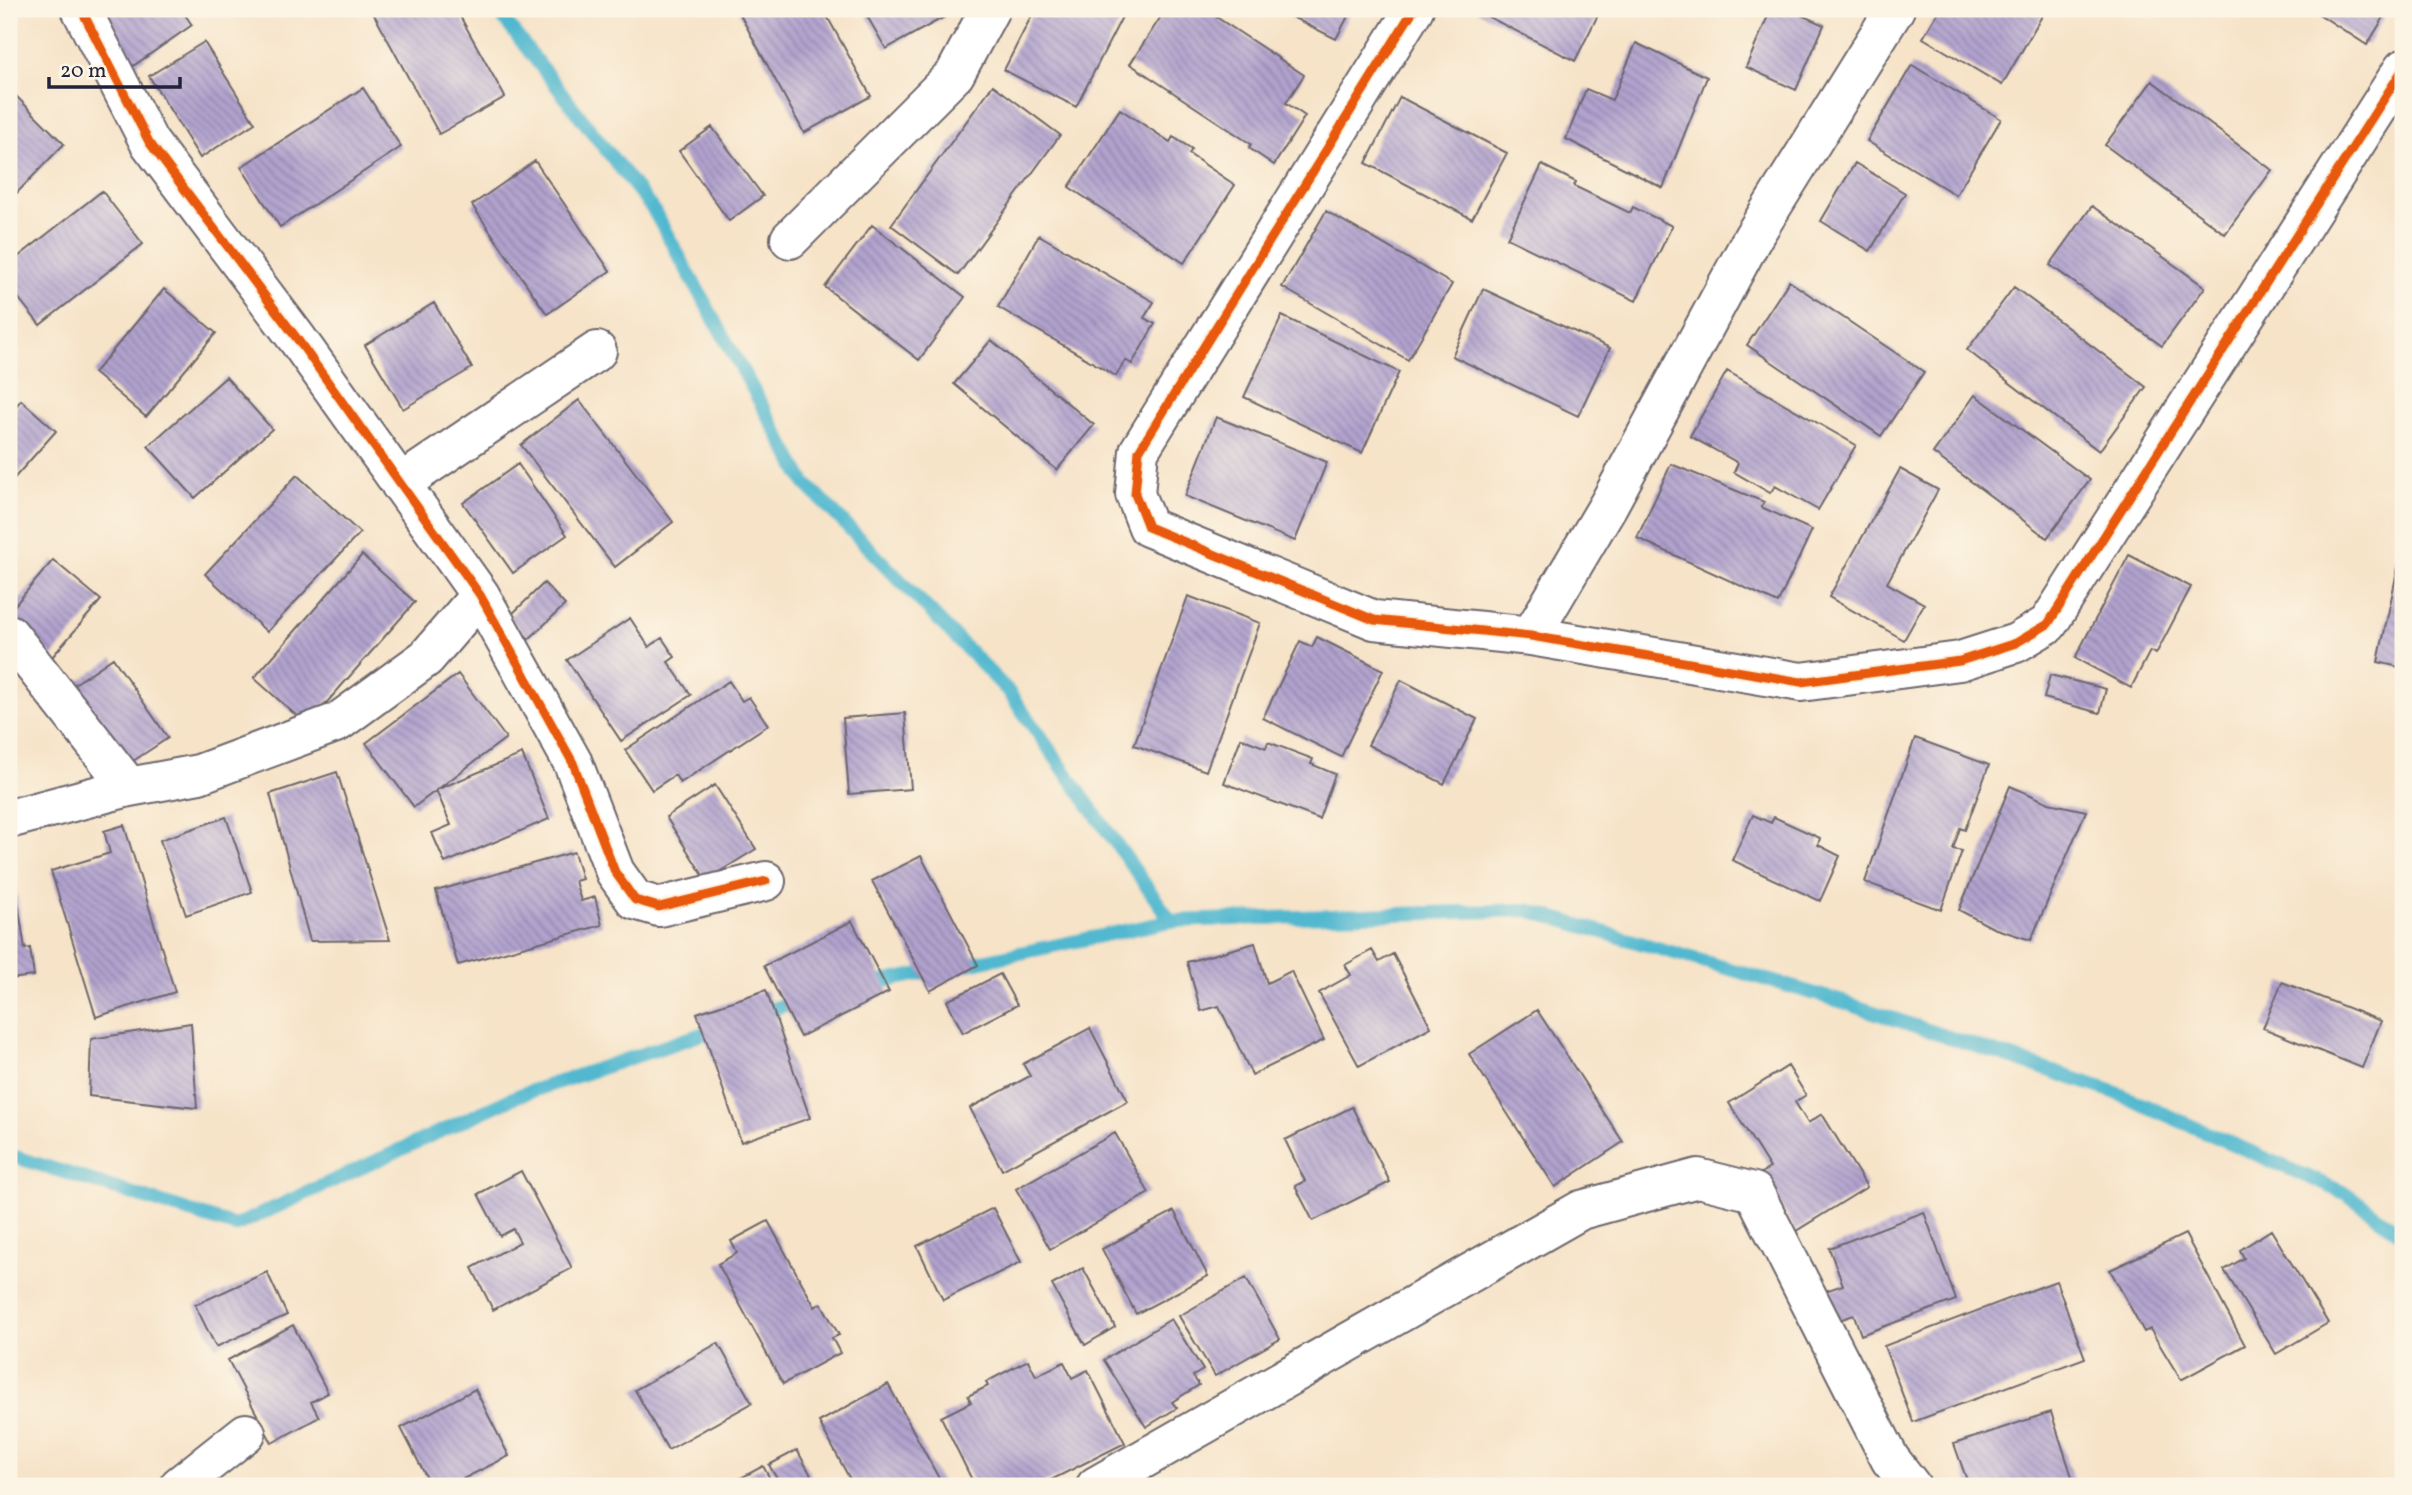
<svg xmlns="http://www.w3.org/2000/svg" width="2412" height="1495" font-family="Vollkorn,serif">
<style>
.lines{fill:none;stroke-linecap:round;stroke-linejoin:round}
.stream{stroke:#51b8cf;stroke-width:14}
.building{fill:url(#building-back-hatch)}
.minor-casing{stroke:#6c666c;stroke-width:42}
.minor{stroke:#fff;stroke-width:38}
.cycleway-casing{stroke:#fcf5e5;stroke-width:13}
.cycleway{stroke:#e8590c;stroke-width:9}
</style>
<defs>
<pattern id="building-back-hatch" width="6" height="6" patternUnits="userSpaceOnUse" patternTransform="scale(1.75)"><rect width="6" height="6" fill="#b1a2ce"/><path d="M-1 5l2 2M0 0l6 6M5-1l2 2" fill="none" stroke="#9084a8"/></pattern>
</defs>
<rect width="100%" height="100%" fill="#fcf5e5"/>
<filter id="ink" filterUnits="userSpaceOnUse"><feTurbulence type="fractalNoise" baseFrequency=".0143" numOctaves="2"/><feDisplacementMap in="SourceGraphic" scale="14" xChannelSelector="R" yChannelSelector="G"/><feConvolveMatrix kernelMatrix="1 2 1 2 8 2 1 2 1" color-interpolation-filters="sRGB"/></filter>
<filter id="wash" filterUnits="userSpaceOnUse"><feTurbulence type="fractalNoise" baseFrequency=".00686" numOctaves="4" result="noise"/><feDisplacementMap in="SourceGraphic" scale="28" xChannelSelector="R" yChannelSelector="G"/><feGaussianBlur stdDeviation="1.57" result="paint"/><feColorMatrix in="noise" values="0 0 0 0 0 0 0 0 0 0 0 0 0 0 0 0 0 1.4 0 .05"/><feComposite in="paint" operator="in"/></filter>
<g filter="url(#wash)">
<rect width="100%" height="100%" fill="#f6e3c8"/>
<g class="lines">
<!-- stream -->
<path class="stream" d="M496 9 654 211 805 483 1008 691 1171 921
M959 966 1171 921 1527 910 1843 1002 2114 1092 2347 1194 2403 1235
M867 985 939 970
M755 1015 802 999
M9 1155 235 1226 517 1096 720 1028"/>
</g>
<g id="blocks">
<!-- building -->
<path class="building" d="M94 9H181L192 25 133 66Z
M371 9H456L505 97 439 134Z
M737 9H823L871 96 804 133Z
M863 9H959L886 49Z
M1035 9H1126L1076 107 1004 70Z
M1166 9H1204L1304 75 1286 103 1305 116 1274 165 1249 148 1251 144 1130 64Z
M1276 9H1352L1336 39Z
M1478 9H1601L1575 61 1477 11Z
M1771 9H1787L1824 25 1796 90 1746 67Z
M1940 9H2046L2002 85 1923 38Z
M2311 9H2389L2367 45Z
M9 22 16 34 9 39Z
M204 42 255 123 200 158 149 76Z
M1636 43 1707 77 1663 188 1566 139 1586 89 1612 100Z
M1912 65 2001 119 1956 195 1867 141Z
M2152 81 2272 170 2225 234 2105 145Z
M993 85 1060 135 958 275 891 225Z
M363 88 401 147 280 227 241 167Z
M11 91 64 144 11 199 9 93Z
M1400 97 1507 153 1472 219 1366 163Z
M1120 109 1170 142 1173 137 1192 149 1189 154 1235 185 1184 263 1069 187Z
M712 127 763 196 729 221 679 151Z
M535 161 610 271 547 314 472 205Z
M1855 163 1905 193 1870 251 1821 221Z
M1542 165 1576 182 1574 186 1630 213 1633 207 1672 226 1636 301 1507 238Z
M102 191 143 244 40 325 9 286V264Z
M2092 206 2205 287 2162 346 2050 265Z
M1326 211 1452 284 1408 360 1282 287Z
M872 225 965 297 919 360 825 287Z
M1039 235 1154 302 1144 318 1155 324 1132 364 1125 360 1116 376 998 307Z
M1789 281 1924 372 1881 436 1747 345Z
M2014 287 2146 387 2099 451 1967 350Z
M164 289 216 333 146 417 94 373Z
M1483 289 1610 348 1578 416 1452 356Z
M434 303 472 368 403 409 365 345Z
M1282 316 1399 372 1362 453 1244 397Z
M991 340 1094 425 1057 470 954 384Z
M1727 371 1856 445 1818 510 1775 486 1770 493 1734 472 1738 463 1690 436Z
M226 377 272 429 195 498 148 446Z
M1975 395 2090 480 2047 538 1933 453Z
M21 400 56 431 9 484V414Z
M579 400 673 522 615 567 521 445Z
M1216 417 1327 462 1295 541 1185 496Z
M518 464 567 535 513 573 463 503Z
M1671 464 1764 502 1761 507 1812 530 1778 603 1637 538Z
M1900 469 1938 490 1887 583 1924 604 1904 640 1829 597Z
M2403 472V494L2397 493Z
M297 475 360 533 267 632 205 574Z
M2403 543V668L2378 662Z
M362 555 415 602 307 725 254 678Z
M2129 555 2191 587 2156 654 2150 651 2131 688 2075 658Z
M53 560 101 600 47 663 9 630V612Z
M544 583 565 605 529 639 508 618Z
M1188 596 1260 623 1206 771 1134 745Z
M630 618 649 647 662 638 675 657 668 662 691 695 621 741 567 660Z
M1317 637 1383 670 1341 757 1263 718 1300 641 1312 647Z
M113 658 168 738 121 769 66 690Z
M458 674 506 738 414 807 366 743Z
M2050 675 2106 689 2100 713 2044 698Z
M1401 680 1477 719 1444 784 1368 745Z
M729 681 742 701 749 697 768 725 680 783 675 775 652 790 625 750Z
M905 713 911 789 849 794 843 718Z
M1241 738 1266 748 1268 742 1313 759 1311 764 1335 774 1319 819 1224 783Z
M1915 738 1989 765 1965 830 1960 828 1953 849 1962 851 1941 910 1865 882Z
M522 754 549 819 445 863 432 833 451 825 436 790Z
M337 772 390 940 310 941 270 794Z
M715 785 756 849 706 880 666 817Z
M2010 786 2049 803 2086 811 2031 940 1993 928 1959 910Z
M1753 815 1771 823 1774 817 1820 838 1818 845 1840 856 1820 901 1732 860Z
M226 817 252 892 186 915 160 840Z
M124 825 175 992 96 1017 51 871 110 853 104 831Z
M574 852 582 879 575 881 581 901 595 897 602 925 458 965 436 891Z
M921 856 978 965 930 991 872 881Z
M16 890 25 949 30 948 34 976 9 979V891Z
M852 921 889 992 800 1037 764 966Z
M1255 943 1267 983 1291 971 1324 1040 1252 1075 1219 1006 1201 1011 1187 962Z
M1372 950 1379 962 1393 954 1431 1027 1359 1066 1319 993 1351 975 1345 965Z
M1000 974 1017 1005 963 1033 947 1001Z
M2282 982 2381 1021 2362 1068 2263 1028Z
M766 990 810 1118 741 1142 697 1013Z
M1537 1010 1623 1142 1555 1187 1469 1054Z
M191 1023 197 1108 89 1096 91 1039Z
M1090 1028 1128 1101 1002 1170 970 1108 1030 1076 1023 1064Z
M1788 1066 1806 1095 1795 1102 1808 1123 1822 1114 1867 1187 1796 1231 1761 1173 1770 1168 1729 1103Z
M1352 1107 1390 1182 1313 1221 1295 1186 1305 1181 1285 1140Z
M1115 1133 1149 1193 1050 1249 1016 1189Z
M521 1171 572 1268 493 1310 472 1268 520 1242 513 1229 500 1236 478 1194Z
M993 1208 1021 1262 943 1300 917 1246Z
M1174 1211 1208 1276 1136 1314 1102 1249Z
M1924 1212 1956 1300 1861 1335 1854 1315 1836 1321 1825 1291 1843 1285 1829 1248Z
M768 1221 815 1307 821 1303 839 1335 832 1338 840 1353 783 1384 718 1264 737 1253 731 1241Z
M2271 1230 2328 1323 2276 1354 2224 1270 2244 1258 2240 1250Z
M2185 1234 2245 1345 2181 1380 2150 1329 2144 1332 2110 1270Z
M1083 1268 1115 1327 1085 1345 1052 1285Z
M267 1272 287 1315 216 1347 195 1305Z
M1246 1278 1280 1339 1215 1376 1179 1316Z
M2056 1281 2085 1358 1913 1422 1884 1346Z
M1171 1319 1203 1370 1193 1376 1199 1385 1172 1402 1177 1408 1146 1427 1104 1360Z
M293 1325 328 1393 311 1402 319 1417 272 1443 228 1360Z
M718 1343 752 1403 668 1450 635 1390Z
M1028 1360 1036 1376 1064 1362 1072 1378 1088 1370 1125 1443 1039 1486H975L941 1417 971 1402 968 1396 988 1386 986 1382Z
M888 1384 943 1486 849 1485 852 1483 819 1422Z
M475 1389 509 1456 449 1486H431L401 1428Z
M2051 1412 2075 1486H1969L1954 1444Z
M797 1450 817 1486H781L769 1465Z
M763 1466 774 1486H726Z"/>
</g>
</g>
<g filter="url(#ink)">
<use href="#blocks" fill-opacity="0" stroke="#6c666c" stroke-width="2"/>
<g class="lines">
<!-- minor casing -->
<g class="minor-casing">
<path id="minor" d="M81 9 149 142 298 340 480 595 573 763 615 872 635 900 659 907 766 881
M1414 9 1139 451 1135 494 1148 527 1374 620 1531 636 1801 682 1960 661 2016 643 2048 624 2403 69
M790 239 955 74 990 9
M400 484 597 351
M9 634 129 787
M1531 636 1609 504 1753 237 1895 9
M9 819 129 787 199 774 338 722 426 658 480 595
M179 1486 246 1433
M1096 1486 1581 1210 1698 1178 1754 1192 1890 1459 1911 1486"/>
</g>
<!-- minor -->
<use href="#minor" class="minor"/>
<!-- cycleway casing -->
<g class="cycleway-casing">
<path id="cycleway" d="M81 9 149 142 298 340 480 595 573 763 615 872 635 900 659 907 766 881
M1414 9 1139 451 1135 494 1148 527 1374 620 1531 636 1801 682 1960 661 2016 643 2048 624 2403 69"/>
</g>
<!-- cycleway -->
<use href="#cycleway" class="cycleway"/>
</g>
</g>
<!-- margin -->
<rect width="2412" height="1495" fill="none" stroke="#fcf5e5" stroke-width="35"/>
<!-- scale -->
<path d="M49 77v10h131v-10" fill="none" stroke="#22223b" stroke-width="3.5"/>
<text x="60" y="77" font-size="21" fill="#22223b" stroke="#fcf5e5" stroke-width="5" paint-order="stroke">20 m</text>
</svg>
